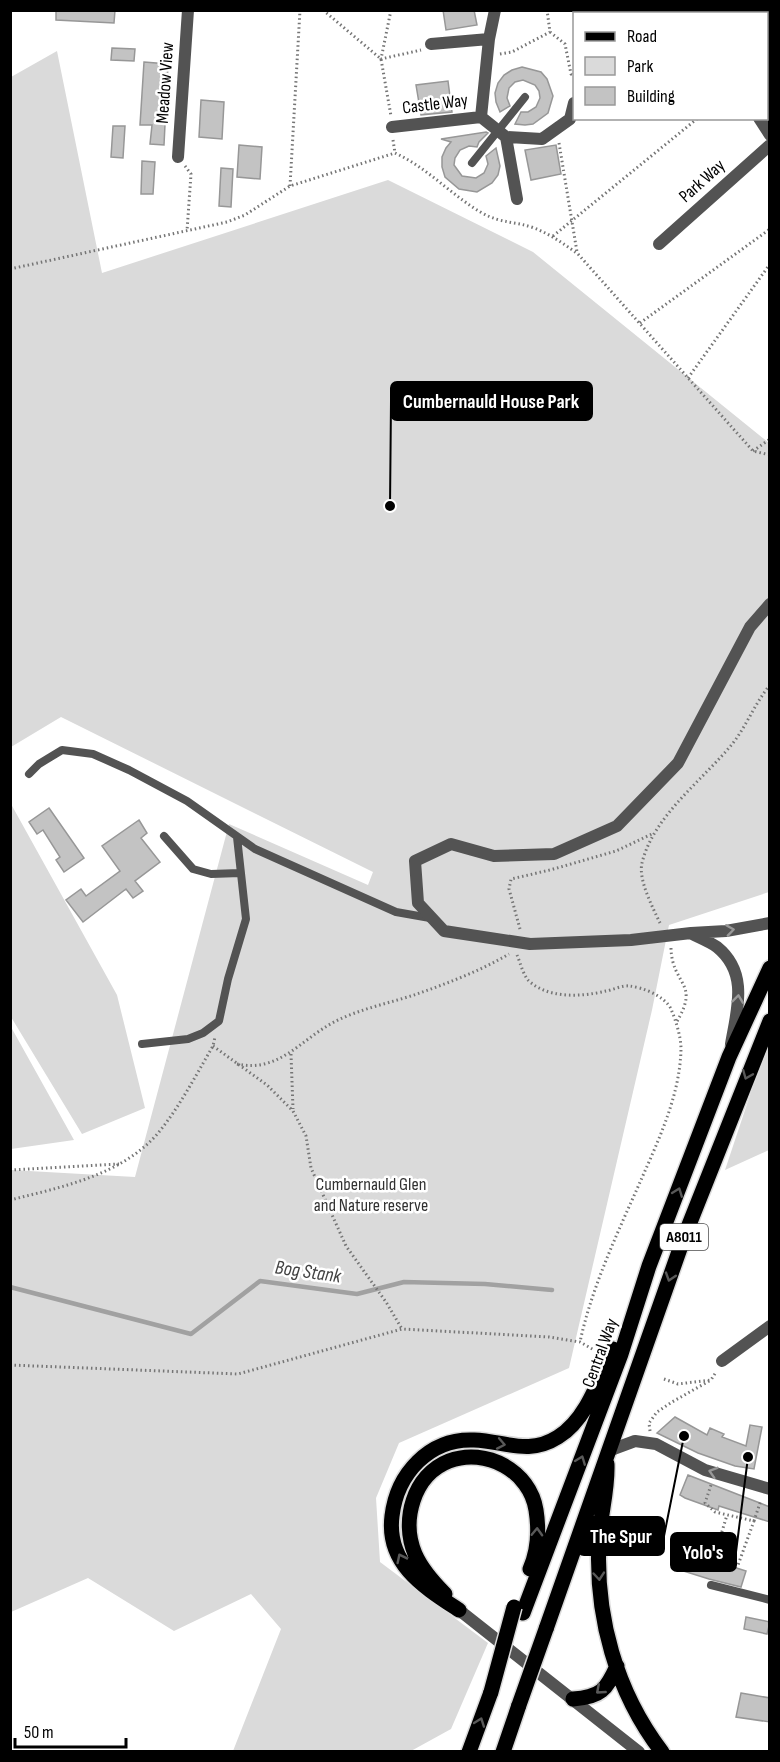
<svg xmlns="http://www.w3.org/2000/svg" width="780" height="1762" font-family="'Sofia Sans Condensed',sans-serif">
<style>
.green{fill:#dadada}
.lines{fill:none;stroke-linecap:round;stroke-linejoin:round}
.stream{stroke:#a1a1a1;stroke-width:4.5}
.building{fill:#c3c3c3;stroke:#979797;stroke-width:1.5}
.primary-casing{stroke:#dbdbdb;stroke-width:18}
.path{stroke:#757575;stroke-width:3;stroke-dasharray:1.5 3;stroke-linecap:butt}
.service{stroke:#535353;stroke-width:8}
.minor{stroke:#535353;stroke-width:12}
.tertiary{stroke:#535353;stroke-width:12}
.primary{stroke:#000;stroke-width:15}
.primary-bridge-casing{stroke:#dbdbdb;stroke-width:18;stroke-linecap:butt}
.primary-bridge{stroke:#000;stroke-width:15}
.oneway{stroke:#989898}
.oneway2{stroke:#595959}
.labels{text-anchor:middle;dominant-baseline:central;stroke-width:5;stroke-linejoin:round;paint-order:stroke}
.shield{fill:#fff;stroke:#4c4c4c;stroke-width:1.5}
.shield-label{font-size:16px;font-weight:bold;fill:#000}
.street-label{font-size:18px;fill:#000;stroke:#fff}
.park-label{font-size:18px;fill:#313131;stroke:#fff}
.water-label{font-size:20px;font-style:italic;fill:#424242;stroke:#fff}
.leader{fill:none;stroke:#000;stroke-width:2}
.callout-dot{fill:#000;stroke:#fff;stroke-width:2}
.callout{fill:#000;stroke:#000;stroke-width:2}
.callout-label{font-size:20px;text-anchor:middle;font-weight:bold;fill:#fff}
</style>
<rect width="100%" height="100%" fill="#fff"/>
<!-- green -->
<path class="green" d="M733 11H769L770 87 767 89 766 14 734 13Z
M57 51 102 273 388 180 533 252 769 443V892L669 925 652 1010 569 1368 399 1443 376 1498 380 1562 488 1643 451 1729 411 1751H233L281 1629 251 1594 174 1631 88 1578 11 1612V1170L135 1177 229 824 368 885 373 872 61 717 11 747V77Z
M11 804 117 995 145 1108 82 1134 11 1017Z
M11 1027 74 1140 11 1149Z
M769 1038V1150L725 1170Z"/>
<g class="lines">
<!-- stream -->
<path class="stream" d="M10 1287 191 1334 260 1281 357 1294 404 1282 485 1284 552 1290"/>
</g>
<!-- building -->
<path class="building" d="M56 10H115L114 23 56 20Z
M443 10H474L477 25 446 30Z
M112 48 135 49 134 61 111 60Z
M144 62 168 64 164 145 150 144 152 125H140Z
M522 67 541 72 547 79 553 96 548 113 533 124 525 125 515 124 521 112H528L536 107 540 98 539 91 535 85 523 80 515 82 509 88 507 98 510 106 500 112 496 102 495 93 498 83 504 75 512 70Z
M448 81 452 112 421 115 416 85Z
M201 100 224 102 222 139 199 137Z
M113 126H125L123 158 111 157Z
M486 132 488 133 479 142 477 147 469 146 460 150 455 158 454 165 462 176 476 178 484 173 488 164 486 156 496 148 500 166 498 175 492 183 477 192 459 189 445 177 442 167V157L446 148 451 142 441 139Z
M239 145 262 147 260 179 237 177Z
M556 145 561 174 531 180 525 150Z
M142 161 155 162 153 194H141Z
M221 168 233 169 231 207 219 206Z
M49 808 84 858 64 872 56 860 60 857 43 830 37 834 29 822Z
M139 820 147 833 141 838 160 862 135 881 143 891 133 898 126 889 83 922 66 900 81 889 86 896 120 871 102 846Z
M675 1417 707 1435 710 1428 724 1434 722 1437 746 1446 750 1425 762 1427 754 1469 735 1466 698 1453 657 1433Z
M688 1475 770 1507V1522L719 1506 718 1510 685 1498 680 1495Z
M683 1551 746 1571 741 1587 709 1579 677 1569Z
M746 1617 770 1622 767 1634 744 1629Z
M741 1693 770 1698V1722L736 1717Z"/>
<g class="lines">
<!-- primary casing -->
<g class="primary-casing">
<path id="primary" d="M607 1464C608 1491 600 1515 599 1541 595 1616 616 1692 662 1752
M445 1594C433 1582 422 1570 415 1554 401 1521 413 1475 449 1461 486 1447 530 1471 536 1510 539 1529 538 1551 530 1569
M459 1610C424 1587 386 1564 392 1516 397 1474 429 1438 474 1440 505 1441 528 1456 558 1437 587 1419 599 1379 613 1349
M523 1613 621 1354 649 1266 729 1057 770 968
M546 1629 683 1240 770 1021
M573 1699C601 1697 606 1690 617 1666
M469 1752 491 1692
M503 1752 519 1705"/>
</g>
<!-- path -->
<path class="path" d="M323 10 381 59 391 116
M391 10 381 59 421 50
M550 32 565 44 571 74 574 76
M500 54 512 52 550 32 547 10
M766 73 770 71
M393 140 395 153
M559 143 577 252
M185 166 191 174 187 231
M290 186 300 10
M553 236 698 118
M10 269 227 222 245 215 290 186 395 153C428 168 451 195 482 213 502 224 516 221 534 228 550 234 564 244 578 254L753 451 770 455
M640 323 770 229
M688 378 770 264
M753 451 770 439
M660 923C653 908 638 880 642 863 653 816 704 779 733 743 747 725 755 703 770 685
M520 929 509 889 511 879 550 870 616 851 654 833
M671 948C672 986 701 982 676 1023
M517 955C520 962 523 974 528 980 547 999 582 997 606 991 613 990 622 985 629 986 642 987 665 996 671 1009 676 1021 681 1037 681 1049 680 1095 659 1139 641 1180 618 1232 592 1286 580 1342
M213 1046 267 1085 293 1111 306 1136 311 1168 346 1246 386 1302 402 1329
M291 1054 293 1109
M237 1064C279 1073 300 1040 334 1022 359 1009 390 1003 417 994 448 983 480 971 509 954
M10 1170 119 1164
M10 1200C62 1187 123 1175 159 1132 180 1106 196 1075 213 1046L215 1037
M10 1365 238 1374 402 1329 549 1337 580 1342 594 1350
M664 1379 678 1384 711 1380 716 1372
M650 1431 649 1423 657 1412 672 1402 711 1380
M754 1521 761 1500
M700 1553 738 1565 754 1521 715 1512 705 1503 711 1485
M714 1558 727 1515"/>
<!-- service -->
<path class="service" d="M472 163 525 97
M29 774 39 764 62 750 93 754 129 770 187 801 255 849 396 912 430 918
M164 836 193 869 211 874 240 873
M142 1044 188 1039 203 1033 219 1021 228 979 246 919 237 837
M711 1585 770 1600"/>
<!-- minor -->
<path class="minor" d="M495 10 489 39 481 117 506 137 542 139 570 119 574 103
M723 10 724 14
M431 44 489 39
M759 118 770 135
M392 127 481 117
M506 137 517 199
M178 157 188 10
M659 244 770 145
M770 604 750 627 678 763 617 826 554 854 494 856 451 844 415 861 418 903 444 931 530 944 631 940 691 933 726 931 770 923
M692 934C700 938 710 942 717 947 749 973 737 1009 731 1044
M722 1361 770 1326
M608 1451 635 1441 656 1444 705 1470 770 1489"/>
<!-- tertiary -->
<path class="tertiary" d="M459 1610 639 1752"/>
<!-- primary -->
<use href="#primary" class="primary"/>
<!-- primary-bridge casing -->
<g class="primary-bridge-casing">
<path id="primary-bridge" d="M491 1692 514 1607
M519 1705 546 1629"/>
</g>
<!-- primary-bridge -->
<use href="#primary-bridge" class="primary-bridge"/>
</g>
<!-- one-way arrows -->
<defs><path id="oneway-chevron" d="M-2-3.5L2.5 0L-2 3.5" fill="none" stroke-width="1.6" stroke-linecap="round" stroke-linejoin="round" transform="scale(1.5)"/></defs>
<g class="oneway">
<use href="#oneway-chevron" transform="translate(730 930) rotate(-8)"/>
<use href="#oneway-chevron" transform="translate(738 999) rotate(-83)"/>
<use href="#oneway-chevron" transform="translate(713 1472) rotate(-163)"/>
</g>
<g class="oneway2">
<use href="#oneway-chevron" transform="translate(747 1075) rotate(112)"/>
<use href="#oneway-chevron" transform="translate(678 1192) rotate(-69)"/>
<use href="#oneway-chevron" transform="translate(670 1277) rotate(108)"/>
<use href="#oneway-chevron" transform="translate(501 1444) rotate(11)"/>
<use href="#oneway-chevron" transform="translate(581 1460) rotate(-69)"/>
<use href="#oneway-chevron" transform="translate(537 1532) rotate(-88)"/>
<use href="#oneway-chevron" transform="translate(401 1558) rotate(-116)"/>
<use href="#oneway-chevron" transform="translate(599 1576) rotate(85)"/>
<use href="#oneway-chevron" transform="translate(600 1690) rotate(139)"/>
<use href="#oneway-chevron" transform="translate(480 1722) rotate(-70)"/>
</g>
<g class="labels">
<!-- shield labels -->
<rect class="shield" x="660" y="1224" width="48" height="26" rx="4.5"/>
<g class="shield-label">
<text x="684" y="1237">A8011</text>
</g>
<!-- street labels -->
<g class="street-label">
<text transform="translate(165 83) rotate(-86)">Meadow View</text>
<text transform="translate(435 104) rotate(-7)">Castle Way</text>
<text transform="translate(702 181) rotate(-42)">Park Way</text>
<text transform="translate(600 1353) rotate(-70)">Central Way</text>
</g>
<!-- park labels -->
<g class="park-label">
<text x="371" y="1184">Cumbernauld Glen<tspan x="371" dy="21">and Nature reserve</tspan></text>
</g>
<!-- water labels -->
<g class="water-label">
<text transform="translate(308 1272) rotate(8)">Bog Stank</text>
</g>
</g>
<!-- callouts -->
<path class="leader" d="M390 506L391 401M684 1436L664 1536M748 1457L736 1552"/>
<g class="callout-dot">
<circle cx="390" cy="506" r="6"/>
<circle cx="684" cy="1436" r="6"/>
<circle cx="748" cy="1457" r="6"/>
</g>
<g class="callout">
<rect x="391" y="382" width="201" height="38" rx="6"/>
<rect x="578" y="1517" width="86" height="38" rx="6"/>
<rect x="671" y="1533" width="65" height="38" rx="6"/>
</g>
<g class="callout-label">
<text x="491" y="408">Cumbernauld House Park</text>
<text x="621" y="1543">The Spur</text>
<text x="703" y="1559">Yolo's</text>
</g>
<!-- border -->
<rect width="780" height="1762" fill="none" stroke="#000000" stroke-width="24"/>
<!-- legend -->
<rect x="573" y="12" width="195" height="108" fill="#ffffff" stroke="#999999" stroke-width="1.5"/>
<rect x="585" y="32" width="30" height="9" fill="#000000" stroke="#999999" stroke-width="1.5"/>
<text x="627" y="42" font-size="18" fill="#000000">Road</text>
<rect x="585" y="57" width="30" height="18" fill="#dadada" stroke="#999999" stroke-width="1.5"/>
<text x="627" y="72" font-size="18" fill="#000000">Park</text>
<rect x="585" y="87" width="30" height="18" fill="#c3c3c3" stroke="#999999" stroke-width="1.5"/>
<text x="627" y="102" font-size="18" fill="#000000">Building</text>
<!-- scale -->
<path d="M15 1738v9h111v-9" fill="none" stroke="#000000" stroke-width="3"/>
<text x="24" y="1738" font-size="18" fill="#000000" stroke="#ffffff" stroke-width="4.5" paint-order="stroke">50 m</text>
</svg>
